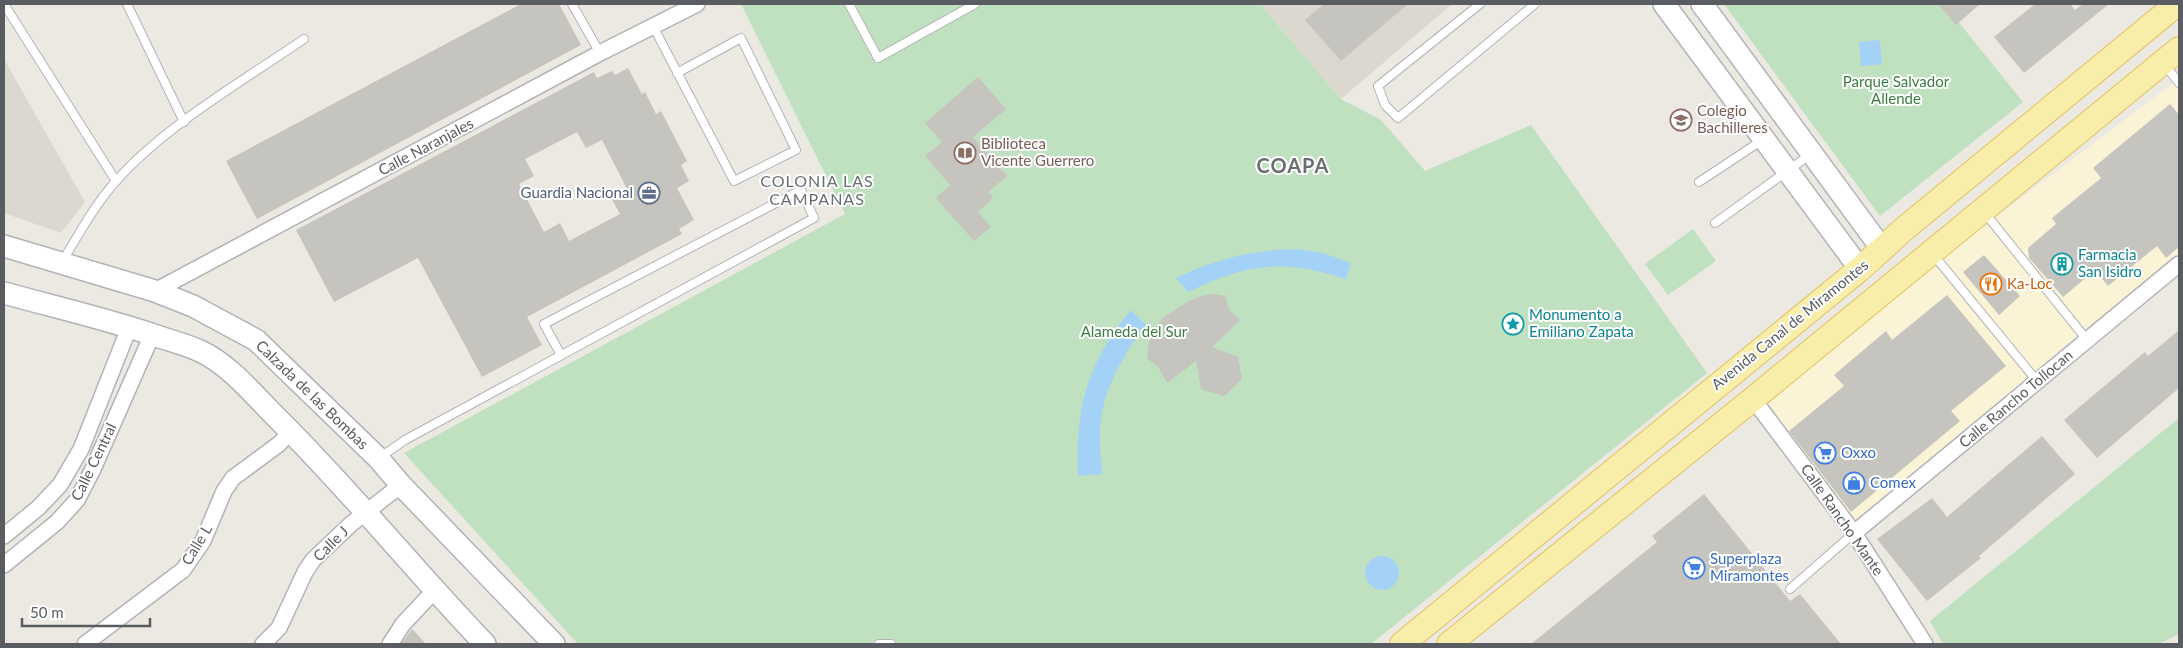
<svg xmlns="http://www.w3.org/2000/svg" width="2183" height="648" font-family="Lato,sans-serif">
  <rect width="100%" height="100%" fill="#ebe9e1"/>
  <path fill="#faf3d6" d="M2179,79V270L1849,530L1753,400Z"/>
  <g fill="#dbd8cf">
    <path d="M1260,4H1452L1341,99Z"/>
    <path d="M4,59L85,202L61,233L4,213Z"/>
  </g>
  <g fill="#bfe1bf">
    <path d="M741,4H1260L1341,99L1381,120L1425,171L1531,125L1707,373L1371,644H578L404,453L845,214Z"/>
    <path d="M1724,4H1944L2023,102L1880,216Z"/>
    <path d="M1693,229L1716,261L1668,295L1645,264Z"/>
    <path d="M2179,418V634L2159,644H1943L1930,621Z"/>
  </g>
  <g fill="#a4d2f7">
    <path d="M1880,40L1882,64L1861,66L1859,42Z"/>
    <path d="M1300,249L1326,254L1351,263L1346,279C1282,259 1248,263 1188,292L1176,278C1218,258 1253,250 1300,249Z"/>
    <path d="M1131,310L1146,325C1123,355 1103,389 1100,427C1099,442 1101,458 1102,474L1078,476C1075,408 1087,363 1131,310Z"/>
    <circle cx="1382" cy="573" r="17"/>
  </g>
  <g fill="#c6c4be" fill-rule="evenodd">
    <path d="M521,4H559L581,45L257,219L226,161Z"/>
    <path d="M1324,4H1408L1341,61L1305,20Z"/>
    <path d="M1938,4H1980L1956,25Z"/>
    <path d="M2035,4H2070L2075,10L2083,4H2109L2024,73L1994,37Z"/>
    <path d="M628,68L642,94L645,92L656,114L661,111L687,161L681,165L689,181L677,188L694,220L679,229L682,234L527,317L542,345L482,377L418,258L334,302L296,230L594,72L597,78L612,71L615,75ZM577,132L586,148L602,140L627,189L611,198L620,214L569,241L560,223L544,232L519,184L534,176L525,159Z"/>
    <path d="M978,77L1006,109L973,137L1007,176L988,192L993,198L978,212L991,227L974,241L936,198L950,185L925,156L942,142L925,123Z"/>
    <path d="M2170,104L2179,115V247L2166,258L2157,246L2108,286L2095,270L2063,297L2029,258L2028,248L2056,224L2052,218L2101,178L2093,168Z"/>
    <path d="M1984,255L2020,296L1999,315L1963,272Z"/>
    <path d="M1214,294L1225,296L1229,310L1240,320L1212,347L1238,357L1242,379L1224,396L1201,389L1196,361L1167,383L1159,368L1147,358L1148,345L1153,330L1163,318L1187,302L1201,296Z"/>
    <path d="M1947,295L2006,366L1951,411L1960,421L1851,512L1789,431L1844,386L1834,375L1886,331L1892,340Z"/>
    <path d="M2179,330V388L2097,458L2064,420L2145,352L2148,356Z"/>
    <path d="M2042,436L2075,474L1979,556L1981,558L1927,601L1877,539L1932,498L1947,517Z"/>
    <path d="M1704,494L1790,601L1800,594L1841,644H1531L1657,542L1652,536Z"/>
    <path d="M412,629L426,644H401Z"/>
  </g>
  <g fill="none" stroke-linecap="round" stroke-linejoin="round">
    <g stroke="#b1b3b7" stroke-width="10">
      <g id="lane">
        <path d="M4,4L116,181"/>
        <path d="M127,4L184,122"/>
        <path d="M572,4L600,53"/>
        <path d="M849,4L878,58L975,4"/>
        <path d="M1480,4L1378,86L1385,105L1398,118L1535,4"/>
        <path d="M653,26L734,181L796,150L741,38L677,73"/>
        <path d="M2165,65L2179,83"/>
        <path d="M1699,182L1764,139"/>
        <path d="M1985,213L2087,340"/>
        <path d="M1715,223L1811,154"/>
        <path d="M1932,253L2037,381"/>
        <path d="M62,262C79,234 95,204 117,180C166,125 243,81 304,39"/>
        <path d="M379,458L405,440L814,218L801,190L544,324L561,355"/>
        <path d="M1790,589L1854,533"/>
        <path d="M879,644H891"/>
      </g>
    </g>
    <g stroke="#b1b3b7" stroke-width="18">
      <g id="street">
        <path d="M155,291L600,53L697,4"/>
        <path d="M1753,399L1854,533L1925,644"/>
        <path d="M1854,533L2179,264"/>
        <path d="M4,536L38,508L60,485L81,449L129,328"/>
        <path d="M4,565L57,522L77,500L93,469L152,335"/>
        <path d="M85,644L183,570L203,541L224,491L233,478L279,444L291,431"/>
        <path d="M263,644L279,628L305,572L313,560L351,524L401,485"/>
        <path d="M390,644L403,624L434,591"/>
      </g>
    </g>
    <g stroke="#b0b3b7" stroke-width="24">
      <g id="secondary">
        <path d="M1664,4L1860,269"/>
        <path d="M1702,4L1882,249"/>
        <path d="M4,246L155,291L193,306L256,340L378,458L401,485L554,644"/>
        <path d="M4,293C55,307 107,319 157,336C171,341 187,345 200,351C230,365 254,395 277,418C350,490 414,570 485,644"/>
      </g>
    </g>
    <g stroke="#e5c260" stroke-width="26">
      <g id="primary">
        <path d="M1402,644L1860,269L1904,229L2177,4"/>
        <path d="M1449,644L1753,399L2179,49"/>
      </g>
    </g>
    <use href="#lane" stroke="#fff" stroke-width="8"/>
    <use href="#street" stroke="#fff" stroke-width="15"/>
    <use href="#secondary" stroke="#fff" stroke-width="21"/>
    <use href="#primary" stroke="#f8eda9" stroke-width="24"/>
  </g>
  <defs>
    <g id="school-ring" transform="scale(1.125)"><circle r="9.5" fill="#fff" stroke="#8d6e63" stroke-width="1.5"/><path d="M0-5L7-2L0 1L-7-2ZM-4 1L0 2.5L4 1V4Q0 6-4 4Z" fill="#8d6e63"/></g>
    <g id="library-ring" transform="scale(1.125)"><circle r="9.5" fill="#fff" stroke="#8d6e63" stroke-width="1.5"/><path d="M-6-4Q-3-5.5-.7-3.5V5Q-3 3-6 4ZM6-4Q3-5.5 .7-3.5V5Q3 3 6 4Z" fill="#8d6e63"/></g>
    <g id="office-ring" transform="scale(1.125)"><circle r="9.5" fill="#fff" stroke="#5c6f8a" stroke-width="1.5"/><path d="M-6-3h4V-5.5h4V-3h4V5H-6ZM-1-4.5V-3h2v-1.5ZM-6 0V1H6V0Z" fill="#5c6f8a"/></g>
    <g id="building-ring" transform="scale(1.125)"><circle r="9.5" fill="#fff" stroke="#0f9aa8" stroke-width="1.5"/><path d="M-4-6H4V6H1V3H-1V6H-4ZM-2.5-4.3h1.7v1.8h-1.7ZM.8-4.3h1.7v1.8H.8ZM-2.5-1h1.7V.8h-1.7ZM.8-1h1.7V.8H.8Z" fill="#0f9aa8"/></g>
    <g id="restaurant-ring" transform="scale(1.125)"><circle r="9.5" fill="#fff" stroke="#e8710a" stroke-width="1.5"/><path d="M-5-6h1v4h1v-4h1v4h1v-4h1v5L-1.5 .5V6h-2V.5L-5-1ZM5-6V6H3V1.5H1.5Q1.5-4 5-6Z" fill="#e8710a"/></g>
    <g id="sight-ring" transform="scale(1.125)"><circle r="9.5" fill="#fff" stroke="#0f9aa8" stroke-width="1.5"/><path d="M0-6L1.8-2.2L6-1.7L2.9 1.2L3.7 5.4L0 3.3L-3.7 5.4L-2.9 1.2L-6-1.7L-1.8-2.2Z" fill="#0f9aa8"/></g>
    <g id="supermarket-ring" transform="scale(1.125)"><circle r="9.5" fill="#fff" stroke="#3f7fe0" stroke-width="1.5"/><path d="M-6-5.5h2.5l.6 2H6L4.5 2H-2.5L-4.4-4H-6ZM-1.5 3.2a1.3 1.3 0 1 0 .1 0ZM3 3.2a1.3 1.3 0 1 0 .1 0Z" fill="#3f7fe0"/></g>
    <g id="shop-ring" transform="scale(1.125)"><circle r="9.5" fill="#fff" stroke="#3f7fe0" stroke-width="1.5"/><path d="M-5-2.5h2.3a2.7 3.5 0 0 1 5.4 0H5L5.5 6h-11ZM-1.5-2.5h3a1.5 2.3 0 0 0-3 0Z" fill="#3f7fe0"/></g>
  </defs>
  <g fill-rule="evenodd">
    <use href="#school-ring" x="1681" y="120"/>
    <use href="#library-ring" x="965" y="153"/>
    <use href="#office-ring" x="649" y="193"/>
    <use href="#building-ring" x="2062" y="264"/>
    <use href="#restaurant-ring" x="1991" y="284"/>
    <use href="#sight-ring" x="1513" y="324"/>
    <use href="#supermarket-ring" x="1825" y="453"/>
    <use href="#shop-ring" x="1854" y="483"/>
    <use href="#supermarket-ring" x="1694" y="568"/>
  </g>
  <g text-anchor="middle" stroke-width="4" stroke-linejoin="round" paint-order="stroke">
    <g font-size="15" fill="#3a7e3f" stroke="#fff">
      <text x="1896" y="87">Parque Salvador<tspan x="1896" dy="17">Allende</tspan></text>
      <text x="1134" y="337">Alameda del Sur</text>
    </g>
    <g font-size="15" fill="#785e54" stroke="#fff" text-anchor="start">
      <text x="1697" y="116">Colegio<tspan x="1697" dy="17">Bachilleres</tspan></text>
      <text x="981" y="149">Biblioteca<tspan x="981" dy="17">Vicente Guerrero</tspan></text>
    </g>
    <g font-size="15" fill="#595c60" stroke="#fff">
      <text transform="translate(426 147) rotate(-28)" y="5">Calle Naranjales</text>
      <text transform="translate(1790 325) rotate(-39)" y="5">Avenida Canal de Miramontes</text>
      <text transform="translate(312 395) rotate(44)" y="5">Calzada de las Bombas</text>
      <text transform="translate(2016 399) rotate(-40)" y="5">Calle Rancho Tollocan</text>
      <text transform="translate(94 462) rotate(-64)" y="5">Calle Central</text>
      <text transform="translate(1842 520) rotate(55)" y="5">Calle Rancho Mante</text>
      <text transform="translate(331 544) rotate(-45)" y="5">Calle J</text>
      <text transform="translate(197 545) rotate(-59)" y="5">Calle L</text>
    </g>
    <g font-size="15" fill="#4e5e75" stroke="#fff" text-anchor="end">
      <text x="633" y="198">Guardia Nacional</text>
    </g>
    <g font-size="15" fill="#0d838f" stroke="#fff" text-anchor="start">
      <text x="2078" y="260">Farmacia<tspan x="2078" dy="17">San Isidro</tspan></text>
      <text x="1529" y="320">Monumento a<tspan x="1529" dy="17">Emiliano Zapata</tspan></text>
    </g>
    <g font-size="15" fill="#c56008" stroke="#fff" text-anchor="start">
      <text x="2007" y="289">Ka-Loc</text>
    </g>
    <g font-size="15" fill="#366cbe" stroke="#fff" text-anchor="start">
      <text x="1841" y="458">Oxxo</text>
      <text x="1870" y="488">Comex</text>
      <text x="1710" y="564">Superplaza<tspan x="1710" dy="17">Miramontes</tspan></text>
    </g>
    <g font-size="16" letter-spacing="1" fill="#6a6e72" stroke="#fff">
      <text x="817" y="187">COLONIA LAS<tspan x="817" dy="18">CAMPANAS</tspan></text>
    </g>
    <g font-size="20" font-weight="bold" letter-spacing="1" fill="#6a6e72" stroke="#fff">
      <text x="1293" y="173">COAPA</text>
    </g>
  </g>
  <rect width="2183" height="648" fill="none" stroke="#595c60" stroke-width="10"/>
  <path d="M22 618v8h128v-8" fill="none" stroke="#595c60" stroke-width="2.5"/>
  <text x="30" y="618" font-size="15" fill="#595c60" stroke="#ffffff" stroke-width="4" paint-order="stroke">50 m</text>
</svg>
